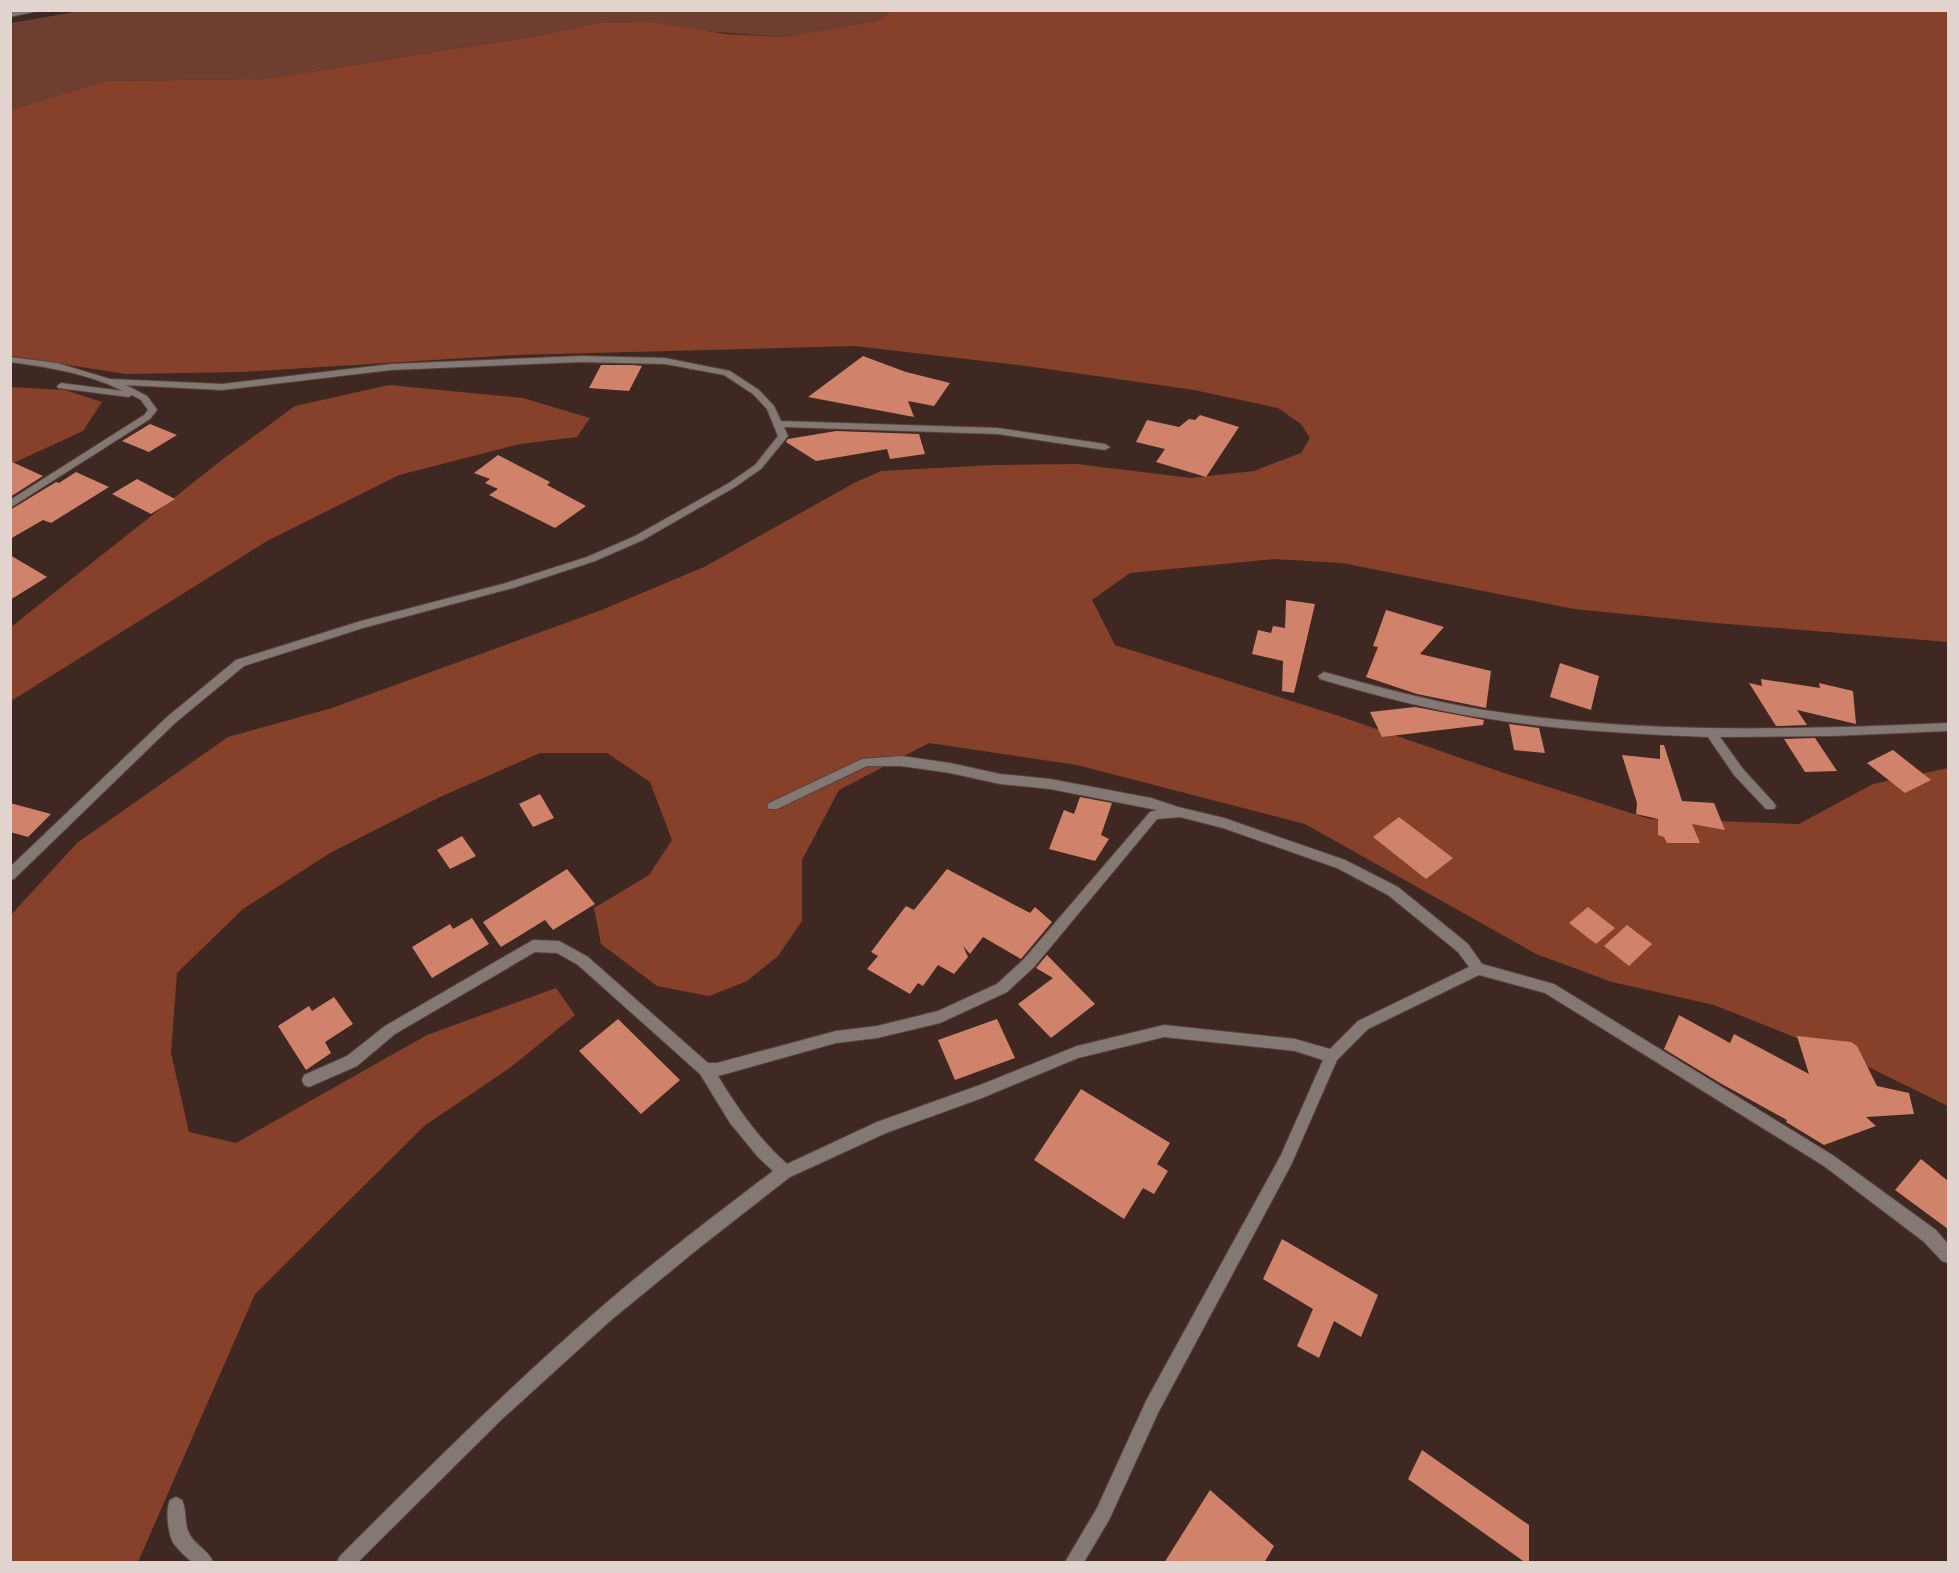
<svg xmlns="http://www.w3.org/2000/svg" width="1959" height="1573" font-family="Lato,sans-serif">
  <rect width="100%" height="100%" fill="#3e2821"/>
  <path fill="#6e3f30" d="M81,11H894L877,21L783,37L598,23L542,35L265,79L105,81L11,110V23Z"/>
  <g fill="#87412a">
    <path d="M894,10L1948,11V642L1716,623L1574,609L1342,563L1274,559L1130,573L1092,600L1115,645L1339,716L1504,773L1650,819L1799,824L1873,784L1948,768V1106L1860,1063L1714,1005L1612,982L1536,954L1305,824L1077,765L929,743L839,790L802,860V921L778,956L747,981L709,996L657,986L601,944L594,908L649,875L672,840L650,782L607,753H540L440,797L330,853L243,909L177,973L171,1053L189,1132L236,1143L427,1035L556,988L575,1015L511,1067L424,1126L255,1294L138,1562H11L10,916L77,843L228,737L332,708L604,609L704,567L854,483L881,471L993,465L1077,464L1191,478L1254,471L1301,453L1310,438L1301,424L1278,408L1194,390L1019,365L854,346L516,355L240,372L126,374L11,356V110L105,81L265,79L542,35L598,23L648,22L726,34L783,37L877,21Z"/>
    <path d="M389,385L523,398L590,418L577,437L520,444L399,475L267,541L11,701V627L223,459L295,406Z"/>
    <path d="M11,387L65,390L102,402L83,431L11,464Z"/>
  </g>
  <g fill="#d0836a">
    <path d="M863,356L906,372L950,383L934,406L908,401L914,417L808,397Z"/>
    <path d="M601,365H632L642,366L629,391L589,388Z"/>
    <path d="M1200,415L1239,427L1206,477L1156,462L1165,449L1136,442L1147,420L1179,427L1189,419L1195,420Z"/>
    <path d="M150,424L177,435L149,452L122,441Z"/>
    <path d="M836,431L919,434L925,454L890,459L887,449L816,461L786,442L788,439Z"/>
    <path d="M498,455L550,482L547,485L586,506L555,528L489,495L498,489L485,483L490,479L474,473Z"/>
    <path d="M10,461L43,476L10,497Z"/>
    <path d="M76,472L109,487L51,523L43,520L10,539V510L56,482L59,483Z"/>
    <path d="M137,479L175,499L151,514L112,494Z"/>
    <path d="M10,555L47,577L10,600Z"/>
    <path d="M1286,600L1315,604L1294,693L1282,691L1283,661L1252,654L1258,630L1271,633L1273,626L1285,628Z"/>
    <path d="M1386,610L1444,627L1420,654L1491,671L1486,708L1417,694L1366,677L1378,647L1373,646Z"/>
    <path d="M1560,663L1599,676L1591,710L1550,697Z"/>
    <path d="M1761,679L1820,688L1819,683L1853,691L1856,724L1797,710L1807,725L1776,726L1749,683L1762,686Z"/>
    <path d="M1415,707L1484,720L1483,725L1382,737L1370,712Z"/>
    <path d="M1509,724L1539,728L1545,753L1514,750Z"/>
    <path d="M1815,738L1837,771L1805,772L1784,739Z"/>
    <path d="M1660,745H1664L1682,801L1714,803L1725,830L1692,824L1700,843H1667L1664,837L1658,835V819L1636,814L1637,803L1622,755L1660,759Z"/>
    <path d="M1893,750L1931,780L1905,793L1867,763Z"/>
    <path d="M540,794L554,818L533,827L519,804Z"/>
    <path d="M1080,797L1112,803L1101,835L1109,839L1095,861L1049,849L1064,810L1074,814Z"/>
    <path d="M10,803L51,814L28,837L10,832Z"/>
    <path d="M1399,817L1453,858L1426,879L1373,837Z"/>
    <path d="M462,836L476,856L450,869L437,850Z"/>
    <path d="M567,869L595,904L553,930L545,920L501,947L483,922Z"/>
    <path d="M947,869L1030,913L1035,907L1052,922L1021,959L983,937L970,954L963,946L968,957L954,974L938,965L923,986L918,983L910,994L867,969L878,956L871,952L906,906L914,910Z"/>
    <path d="M1588,907L1615,928L1596,944L1569,923Z"/>
    <path d="M472,918L489,944L432,978L412,947L450,924L453,929Z"/>
    <path d="M1627,925L1652,944L1629,966L1604,946Z"/>
    <path d="M1047,955L1095,1004L1051,1038L1018,1004L1053,978L1036,968Z"/>
    <path d="M334,997L353,1024L325,1042L331,1053L306,1070L278,1026L309,1006L312,1011Z"/>
    <path d="M1679,1015L1730,1043L1734,1034L1809,1074L1797,1036L1851,1042L1857,1046L1877,1086L1909,1093L1914,1114L1866,1117L1876,1126L1824,1145L1786,1122L1787,1120L1720,1083L1664,1049Z"/>
    <path d="M618,1019L680,1080L641,1114L579,1051Z"/>
    <path d="M997,1019L1015,1058L955,1080L938,1040Z"/>
    <path d="M1081,1089L1170,1143L1157,1164L1168,1171L1154,1194L1143,1188L1124,1219L1034,1160Z"/>
    <path d="M1921,1159L1948,1181V1229L1895,1190Z"/>
    <path d="M1282,1239L1378,1295L1361,1337L1334,1321L1319,1358L1297,1346L1313,1309L1263,1279Z"/>
    <path d="M1422,1450L1529,1525V1563H1526L1408,1479Z"/>
    <path d="M1210,1490L1274,1546L1264,1563H1164Z"/>
  </g>
  <g fill="none" stroke-linecap="round" stroke-linejoin="round">
    <g stroke="#58433d" stroke-width="2">
      <path id="lane" d="M26,10H42L10,17V13Z"/>
    </g>
    <g stroke="#58433d" stroke-width="2">
      <g id="street">
        <path d="M582,356L665,358L730,371L759,390L774,406L781,421L998,428L1105,444L1110,447L1105,450L998,434L784,427L788,436L761,469L735,487L643,540L595,561L513,588L363,628L244,666L175,723L14,879L10,880V867L167,717L236,660L361,621L506,583L587,557L635,536L729,483L755,465L778,436L767,409L753,394L724,375L665,364L582,362L391,370L222,390L126,385L147,396L156,408L157,410L150,419L10,508V500L144,415L148,410L141,400L132,395L129,397L58,388L57,386L61,383L123,391C90,374 48,367 10,362V357L57,363L110,379L222,384L391,364Z"/>
        <path d="M1324,672C1377,687 1430,701 1484,710C1637,734 1793,730 1948,723V731L1832,736L1720,737L1743,769L1774,803L1776,806L1774,809H1766L1734,775L1708,737C1633,734 1558,730 1484,718C1429,710 1374,695 1320,679L1318,676Z"/>
        <path d="M901,756L950,763L1000,774L1050,779L1151,798L1178,807L1224,818L1345,860L1398,887L1468,944L1482,964L1554,984L1834,1156L1936,1230L1948,1244V1263L1942,1261L1924,1242L1824,1166L1545,993L1479,975L1368,1029L1337,1060L1291,1165L1158,1413L1109,1520L1084,1562H1065L1097,1508L1146,1401L1281,1155L1323,1060L1295,1051L1164,1037L1078,1058L982,1098L886,1133L790,1177L699,1248L610,1321L501,1420L358,1562H337L340,1556C424,1472 508,1388 598,1310C654,1261 714,1216 773,1171L758,1157L730,1123L700,1074L578,965L557,953L535,952L395,1034L357,1066L309,1087L304,1085L302,1080L304,1075L347,1056L385,1026L533,940L559,941L588,957L708,1063H717L836,1031L877,1026L938,1011L997,984L1024,959L1150,812L1157,810L1050,789L1000,784L950,773L901,766H867L777,809H769L767,806L769,803L862,759ZM1180,817L1223,828L1337,868L1388,895L1458,952L1469,967L1358,1021L1330,1049L1295,1039L1164,1025L1077,1046L980,1085L877,1122L787,1164C758,1138 738,1109 718,1076L836,1043L877,1038L940,1023L1007,992L1034,967L1157,819Z"/>
        <path d="M176,1497L182,1500C187,1510 184,1524 189,1533C194,1545 209,1550 213,1562H192C186,1557 179,1551 174,1544C168,1535 165,1510 170,1500Z"/>
      </g>
    </g>
    <use href="#lane" fill="#847874" fill-rule="evenodd"/>
    <use href="#street" fill="#847874" fill-rule="evenodd"/>
  </g>
  <rect width="1959" height="1573" fill="none" stroke="#e1d3ce" stroke-width="24"/>
</svg>
